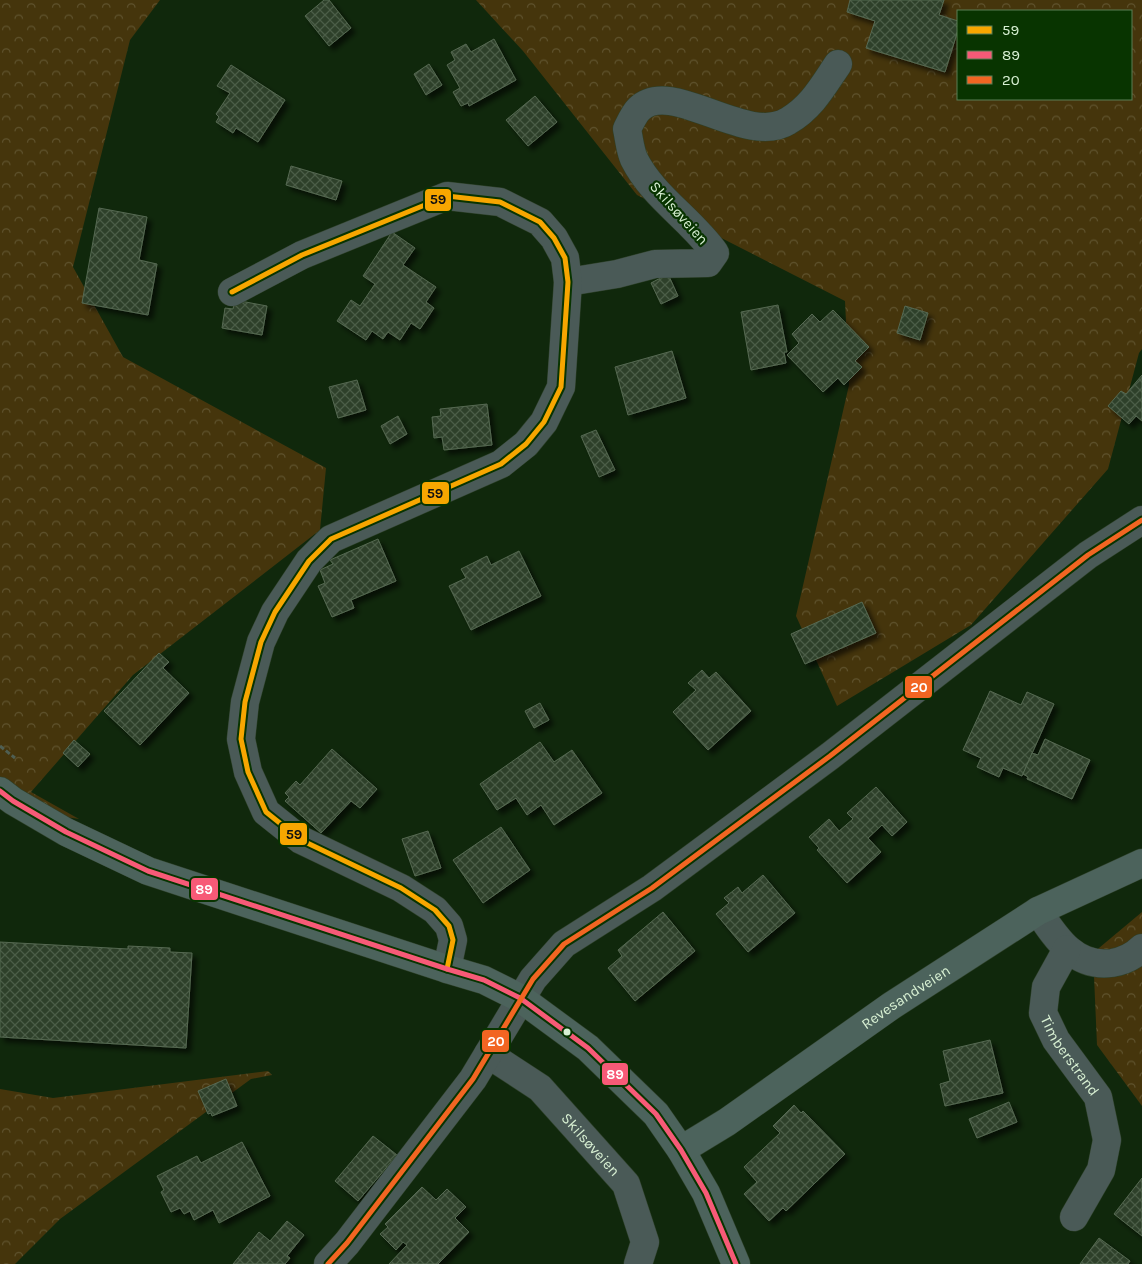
<svg xmlns="http://www.w3.org/2000/svg" width="1142" height="1264" font-family="Karla,sans-serif">
  <defs>
    <pattern id="forest-crowns" width="20" height="18" patternUnits="userSpaceOnUse" patternTransform="scale(1.25)"><rect width="20" height="18" fill="#45350c"/><path d="M2 6a3 3 0 1 1 6 0M12 15a3 3 0 1 1 6 0" fill="none" stroke="#5f532e"/></pattern>
    <pattern id="building-cross-hatch" width="8" height="8" patternUnits="userSpaceOnUse" patternTransform="scale(1.25)"><rect width="8" height="8" fill="#2d4129"/><path d="M0 0l8 8M0 8l8-8" fill="none" stroke="#4b5d47"/></pattern>
    <filter id="shadow"><feDropShadow dx="4.5" dy="4.5" stdDeviation="2.5" flood-color="#0009"/></filter>
  </defs>
  <rect width="100%" height="100%" fill="#10280c"/>
  <g fill="url(#forest-crowns)" fill-rule="evenodd">
    <path d="M0,0H160L130,40L73,267L123,357L326,468L320,530L133,675L31,792L79,819L0,807Z"/>
    <path d="M476,0H1142V349L1139,353L1108,469L971,625L837,706L796,616L849,385L845,301L637,195L523,51ZM958,11H1131V99H958Z"/>
    <path d="M1142,912V1106L1097,1045L1093,953Z"/>
    <path d="M268,1071L272,1075L251,1079L60,1219L15,1264H0V1089L53,1098Z"/>
  </g>
  <g fill="url(#building-cross-hatch)" stroke="#566952" filter="url(#shadow)">
    <path d="M324,0H329L351,28L329,46L305,16Z"/>
    <path d="M850,0H944L939,15L958,21V30L945,72L866,48L875,21L847,12Z"/>
    <path d="M494,39L516,80L469,106L468,103L461,106L453,92L460,88L447,65L455,60L451,52L466,44L471,52Z"/>
    <path d="M429,64L442,85L426,95L414,74Z"/>
    <path d="M231,65L285,100L258,142L236,128L233,133L216,122L219,117L216,114L230,93L217,86Z"/>
    <path d="M535,96L557,122L528,146L506,120Z"/>
    <path d="M291,166L342,181L336,200L286,185Z"/>
    <path d="M99,208L147,217L139,260L157,264L148,315L82,303Z"/>
    <path d="M392,232L415,248L403,265L436,287L426,302L434,308L420,329L411,323L400,340L388,332L383,339L372,331L366,340L337,321L351,300L360,306L375,284L363,276Z"/>
    <path d="M668,274L678,296L661,304L651,283Z"/>
    <path d="M235,300L267,306L262,335L222,328L225,308L233,309Z"/>
    <path d="M778,305L787,352H784L786,363L751,370L741,312Z"/>
    <path d="M905,306L928,313L920,340L897,333Z"/>
    <path d="M833,310L869,347L855,361L862,367L844,385L838,378L823,392L787,355L799,343L792,334L812,314L820,322Z"/>
    <path d="M672,351L686,398L628,415L615,367Z"/>
    <path d="M1142,375V421L1136,416L1129,424L1108,406L1121,391L1126,394Z"/>
    <path d="M357,380L366,410L338,418L329,387Z"/>
    <path d="M487,404L492,445L444,450L442,437L434,438L432,417L441,416L440,409Z"/>
    <path d="M398,416L407,434L390,444L381,426Z"/>
    <path d="M596,430L615,470L599,477L581,436Z"/>
    <path d="M378,539L396,581L351,600L354,608L332,617L318,586L325,583L320,570L333,564L330,560Z"/>
    <path d="M519,551L541,596L471,630L449,586L466,578L461,569L487,556L491,565Z"/>
    <path d="M862,602L876,633L805,664L791,634Z"/>
    <path d="M159,653L169,662L163,668L189,693L140,745L104,711Z"/>
    <path d="M702,670L709,678L716,672L751,711L708,750L673,712L696,690L688,683Z"/>
    <path d="M990,691L1021,705L1027,692L1054,704L1022,776L1003,768L999,777L977,767L981,758L963,750Z"/>
    <path d="M540,703L549,720L534,728L525,711Z"/>
    <path d="M1045,739L1090,760L1072,799L1027,779L1028,777L1023,774L1032,753L1038,755Z"/>
    <path d="M74,740L90,754L78,767L63,753Z"/>
    <path d="M540,742L554,762L572,750L602,793L554,825L541,805L527,815L516,798L497,810L480,784Z"/>
    <path d="M332,749L377,789L360,808L351,801L321,833L285,801L289,797L285,793L296,781L300,785Z"/>
    <path d="M876,787L907,822L892,836L882,825L868,838L881,852L847,883L817,850L819,848L809,837L829,819L839,831L853,819L847,813Z"/>
    <path d="M501,827L530,870L483,903L453,860Z"/>
    <path d="M428,831L441,868L415,876L402,839Z"/>
    <path d="M763,875L795,913L748,952L716,914L729,903L724,898L738,887L742,893Z"/>
    <path d="M663,912L695,951L635,1001L608,968L622,956L618,950Z"/>
    <path d="M0,942L128,949V946L170,948V952L192,953L186,1048L0,1037Z"/>
    <path d="M990,1040L1003,1093L945,1106L940,1084L950,1081L943,1051Z"/>
    <path d="M226,1079L237,1106L212,1116L211,1113L208,1114L198,1091Z"/>
    <path d="M1009,1102L1017,1122L977,1138L969,1119Z"/>
    <path d="M794,1105L801,1113L803,1111L845,1154L786,1211L783,1208L769,1221L744,1194L757,1182L744,1167L780,1133L773,1126Z"/>
    <path d="M373,1136L397,1155L358,1201L335,1181Z"/>
    <path d="M242,1142L270,1196L219,1223L213,1210L194,1220L190,1211L184,1214L180,1208L171,1212L161,1192L164,1190L157,1176L197,1156L201,1163Z"/>
    <path d="M1142,1178V1236L1114,1214Z"/>
    <path d="M422,1187L436,1200L447,1189L466,1207L455,1218L469,1232L438,1264H389L407,1245L403,1242L396,1250L380,1234L388,1227L385,1224Z"/>
    <path d="M287,1221L304,1235L287,1256L290,1258L285,1264H233L259,1232L270,1241Z"/>
    <path d="M1099,1238L1130,1261L1128,1264H1080Z"/>
  </g>
  <g fill="none" stroke-linecap="round" stroke-linejoin="round">
    <g stroke="#2e412a" stroke-width="29">
      <g id="minor">
        <path d="M568,282L617,274L655,264L708,263L715,253C691,219 653,197 634,159C630,150 629,138 627,129C630,123 634,114 639,109C671,77 746,147 788,121C812,107 823,86 838,64"/>
        <path d="M232,292L302,255L447,196L500,202L540,222L554,238L565,258L568,282L561,387L544,422L526,444L501,464L331,539L309,561L275,612L261,642L245,702L241,739L248,772L266,812L301,840L401,888L435,910L449,926L453,940L447,969"/>
        <path d="M1038,911C1056,938 1075,968 1112,963C1124,961 1133,957 1142,948"/>
        <path id="s1" d="M1067,949L1046,987L1043,1013L1056,1040L1098,1097L1107,1140L1101,1170L1074,1217"/>
        <path id="s2" d="M488,1054L540,1088L626,1184L645,1242L638,1264"/>
        <path d="M328,1264L347,1243L473,1079L533,979L564,944L652,888L830,756L1088,555L1142,520"/>
      </g>
    </g>
    <g stroke="#2e412a" stroke-width="29">
      <g id="major">
        <path d="M0,791L13,801L66,832L148,871L447,969L484,980L520,998L588,1048L656,1114L681,1150L706,1193L736,1264"/>
        <path id="s3" d="M681,1150L727,1122L891,1006L1038,911L1142,863"/>
      </g>
    </g>
    <path stroke="#4f5f53" stroke-width="3" stroke-dasharray="5 2.5" stroke-linecap="butt" d="M0,746L15,758"/>
    <use href="#minor" stroke="#4a5a57" stroke-width="28"/>
    <use href="#major" stroke="#4c635c" stroke-width="28"/>
    <g stroke="#083400" stroke-width="9">
      <path id="bus-1" d="M232,292L302,255L447,196L500,202L540,222L554,238L565,258L568,282L561,387L544,422L526,444L501,464L331,539L309,561L275,612L261,642L245,702L241,739L248,772L266,812L301,840L401,888L435,910L449,926L453,940L447,969"/>
    </g>
    <g stroke="#083400" stroke-width="9">
      <path id="bus-2" d="M0,791L13,801L66,832L148,871L447,969L484,980L520,998L588,1048L656,1114L681,1150L706,1193L736,1264"/>
    </g>
    <g stroke="#083400" stroke-width="9">
      <path id="bus-3" d="M328,1264L347,1243L473,1079L533,979L564,944L652,888L830,756L1088,555L1142,520"/>
    </g>
    <use href="#bus-1" stroke="#f7a600" stroke-width="5"/>
    <use href="#bus-2" stroke="#f75a77" stroke-width="5"/>
    <use href="#bus-3" stroke="#f26522" stroke-width="5"/>
  </g>
  <circle fill="#d8f0d3" stroke="#083400" stroke-width="2" cx="567" cy="1032" r="4.5"/>
  <g text-anchor="middle" stroke-width="4.5" stroke-linejoin="round" paint-order="stroke">
    <g font-size="15" fill="#d8f0d3" stroke="#083400">
      <text transform="translate(679 213) rotate(48)" y="5">Skilsøveien</text>
      <text dy="5" stroke="none"><textPath href="#s3" startOffset="272">Revesandveien</textPath></text>
      <text dy="5" stroke="none"><textPath href="#s1" startOffset="120">Timberstrand</textPath></text>
      <text dy="5" stroke="none"><textPath href="#s2" startOffset="138">Skilsøveien</textPath></text>
    </g>
  </g>
  <g stroke="#083400" stroke-width="2">
    <rect x="424" y="188" width="28" height="24" rx="5" fill="#f7a600"/>
    <rect x="421" y="481" width="29" height="24" rx="5" fill="#f7a600"/>
    <rect x="904" y="675" width="29" height="24" rx="5" fill="#f26522"/>
    <rect x="279" y="822" width="29" height="24" rx="5" fill="#f7a600"/>
    <rect x="190" y="877" width="29" height="24" rx="5" fill="#f75a77"/>
    <rect x="481" y="1029" width="29" height="24" rx="5" fill="#f26522"/>
    <rect x="601" y="1062" width="28" height="24" rx="5" fill="#f75a77"/>
  </g>
  <g font-size="14" text-anchor="middle" font-weight="bold" fill="#fff">
    <text x="919" y="692">20</text>
    <text x="204" y="894">89</text>
    <text x="496" y="1046">20</text>
    <text x="615" y="1079">89</text>
  </g>
  <g font-size="14" text-anchor="middle" font-weight="bold" fill="#111">
    <text x="438" y="204">59</text>
    <text x="435" y="498">59</text>
    <text x="294" y="839">59</text>
  </g>
  <rect x="957" y="10" width="175" height="90" fill="#083400" stroke="#5b7f54"/>
  <rect x="967" y="26" width="25" height="8" fill="#f7a600" stroke="#5b7f54"/>
  <text x="1002" y="35" font-size="15" fill="#d8f0d3">59</text>
  <rect x="967" y="51" width="25" height="8" fill="#f75a77" stroke="#5b7f54"/>
  <text x="1002" y="60" font-size="15" fill="#d8f0d3">89</text>
  <rect x="967" y="76" width="25" height="8" fill="#f26522" stroke="#5b7f54"/>
  <text x="1002" y="85" font-size="15" fill="#d8f0d3">20</text>
</svg>
